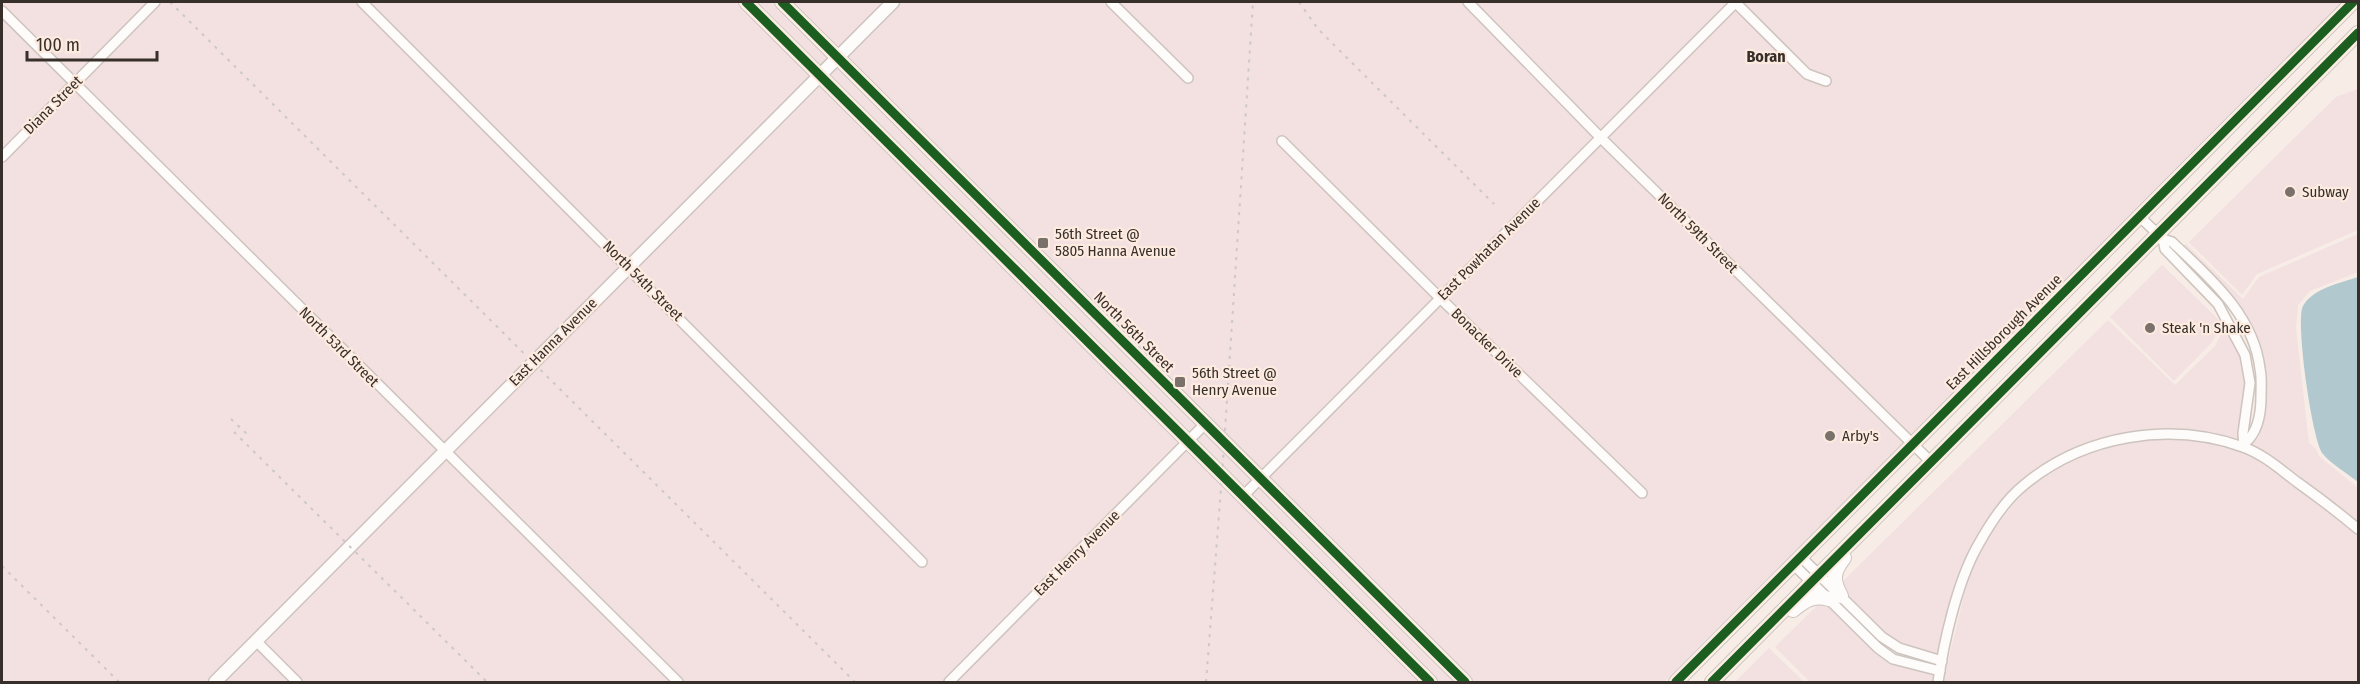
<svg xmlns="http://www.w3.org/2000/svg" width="2360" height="684" font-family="'Fira Sans Condensed',sans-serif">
  <rect width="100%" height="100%" fill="#f7ece6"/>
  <g fill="#f3e0e0">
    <path d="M2,2H2339L2340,6L1664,682H2Z"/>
    <path d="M2358,89V230L2257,274L2242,295L2189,242L2336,97Z"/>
    <path d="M2358,234V272L2310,291L2298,305L2296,329L2309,443L2316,449L2319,456L2358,488V523L2281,464L2251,446L2259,437L2266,407L2265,369L2258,340L2244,313L2230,294L2183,246L2186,244L2243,299L2259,277Z"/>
    <path d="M2162,265L2222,323L2212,342L2174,381L2110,317Z"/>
    <path d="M2108,320L2175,385L2215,346L2225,326L2241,356L2245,382L2238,432L2240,441L2191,431L2161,429L2132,431L2084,445L2054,459L2019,483L2010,492L1994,511L1971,547L1954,590L1939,655L1900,644L1885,633L1844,593L1840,584Z"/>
    <path d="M2163,438L2191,440L2243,452L2276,471L2358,535V682H1943L1969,575L1991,532L2018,499L2026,490L2059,468L2089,454L2134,441Z"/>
    <path d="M1821,602L1827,603L1874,651L1935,674L1933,682H1810L1775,647Z"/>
    <path d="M1769,648L1804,682H1735Z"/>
  </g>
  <path fill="#b2c8cf" d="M2358,277V482C2347,473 2332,465 2323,454C2312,441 2295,319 2303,306C2313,288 2341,283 2358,277Z"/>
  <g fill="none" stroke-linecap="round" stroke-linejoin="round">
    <g stroke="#cdc4be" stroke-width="12">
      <g id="street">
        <path d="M362,2L922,562"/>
        <path d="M1111,2L1188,78"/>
        <path d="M1468,2L1601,138L1931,462"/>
        <path d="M1735,2L1807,74L1826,81"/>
        <path d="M2,11L678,682"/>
        <path d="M1282,141L1440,298L1642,493"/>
        <path d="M2,157L155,2"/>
        <path d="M2140,217L2163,239L2172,242C2209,277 2254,315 2260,369C2262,378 2261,388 2261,397C2261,414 2258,432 2245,443"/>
        <path d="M2163,239L2165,249L2218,304L2245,355L2250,383L2243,433L2244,447"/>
        <path d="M1243,496L1736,2"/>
        <path d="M1801,557L1882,637L1899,648L1942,661"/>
        <path d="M1794,565L1878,648L1893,659L1940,671"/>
        <path d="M256,641L297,682"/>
        <path d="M949,682L1205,424"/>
        <path d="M1938,682C1944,641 1957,583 1977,547C1989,525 2004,501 2024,485C2084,435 2170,421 2243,447C2263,454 2281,470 2297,482C2318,497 2339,513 2358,529"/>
      </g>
    </g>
    <g stroke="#cdc4be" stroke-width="15">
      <path id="secondary" d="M215,682L893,2"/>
    </g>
    <g stroke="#cdc4be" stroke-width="16">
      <g id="primary">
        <path d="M746,2L1430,682"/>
        <path d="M782,2L1465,682"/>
        <path d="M1841,596C1832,580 1833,572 1844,558"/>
        <path d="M1793,610C1804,601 1814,594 1829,599"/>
        <path d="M1676,682L2353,2"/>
        <path d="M1712,682L2358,33"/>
      </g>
    </g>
    <use href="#street" stroke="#fefcfb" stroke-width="9"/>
    <use href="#secondary" stroke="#fefcfb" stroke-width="12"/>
    <use href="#primary" stroke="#fefcfb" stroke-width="14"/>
    <g stroke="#ccc8c7" stroke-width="2" stroke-dasharray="3 6" stroke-linecap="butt">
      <path d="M170,2L855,682"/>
      <path d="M1299,2L1318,29L1494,204"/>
      <path d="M231,419L248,435"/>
      <path d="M234,432L487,682"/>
      <path d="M2,566L119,682"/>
      <path d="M1206,682L1222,476L1253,2"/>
    </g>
    <g stroke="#fdebe0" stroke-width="13">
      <g id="cycleway">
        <path d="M746,2L1430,682"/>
        <path d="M782,2L1465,682"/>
        <path d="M1676,682L2353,2"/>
        <path d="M1712,682L2358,33"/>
      </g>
    </g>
    <use href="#cycleway" stroke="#1b5e20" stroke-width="9"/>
  </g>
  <g fill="#7a716b" stroke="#fdebe0" stroke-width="2">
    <circle cx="2290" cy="192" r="6"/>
    <rect x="1037" y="237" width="12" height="12" rx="3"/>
    <circle cx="2150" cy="328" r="6"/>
    <rect x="1174" y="376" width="12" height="12" rx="3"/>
    <circle cx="1830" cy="436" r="6"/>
  </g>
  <g text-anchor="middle" stroke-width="4.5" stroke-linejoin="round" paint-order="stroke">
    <g font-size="15" fill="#372f29" stroke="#fdebe0">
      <text transform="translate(53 105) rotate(-45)" y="5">Diana Street</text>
      <text transform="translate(1698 233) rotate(45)" y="5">North 59th Street</text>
      <text transform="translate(1489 249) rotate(-45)" y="5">East Powhatan Avenue</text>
      <text transform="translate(643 281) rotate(45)" y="5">North 54th Street</text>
      <text transform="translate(1134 332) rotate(45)" y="5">North 56th Street</text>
      <text transform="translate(2004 332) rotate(-45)" y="5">East Hillsborough Avenue</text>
      <text transform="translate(553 342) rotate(-45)" y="5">East Hanna Avenue</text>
      <text transform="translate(1487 343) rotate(44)" y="5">Bonacker Drive</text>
      <text transform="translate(339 347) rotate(45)" y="5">North 53rd Street</text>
      <text transform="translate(1077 553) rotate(-45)" y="5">East Henry Avenue</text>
    </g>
    <g font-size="15" fill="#372f29" stroke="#fdebe0" text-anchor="start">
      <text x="2302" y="197">Subway</text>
      <text x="1055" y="239">56th Street @<tspan x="1055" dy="17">5805 Hanna Avenue</tspan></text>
      <text x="2162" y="333">Steak 'n Shake</text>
      <text x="1192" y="378">56th Street @<tspan x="1192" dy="17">Henry Avenue</tspan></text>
      <text x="1842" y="441">Arby's</text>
    </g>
    <g font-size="16" font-weight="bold" fill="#372f29" stroke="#fdebe0">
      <text x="1766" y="62">Boran</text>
    </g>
  </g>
  <rect width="2360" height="684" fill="none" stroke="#372f29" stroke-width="6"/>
  <path d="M27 51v9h130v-9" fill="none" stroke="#372f29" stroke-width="3"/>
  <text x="36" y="51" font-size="18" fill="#372f29" stroke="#fdebe0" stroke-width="4.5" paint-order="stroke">100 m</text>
</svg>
